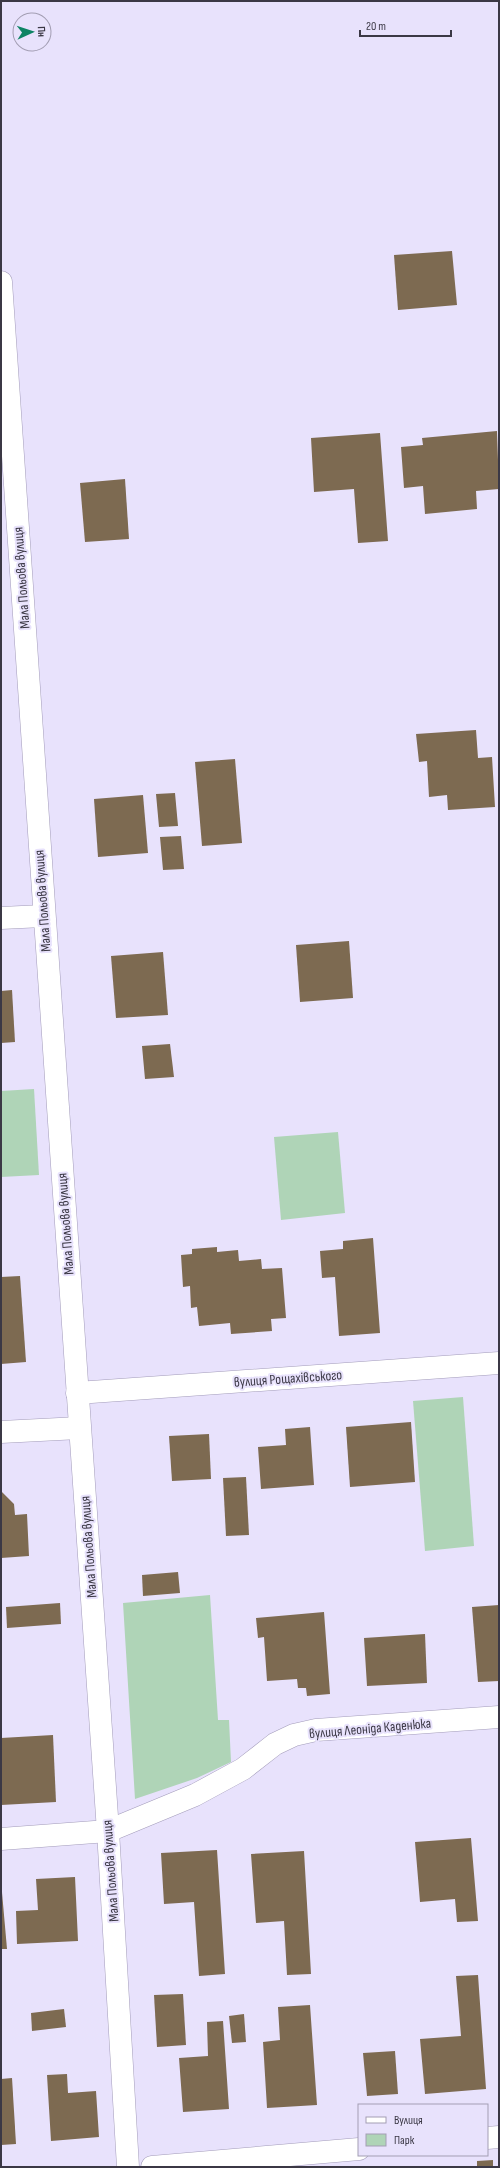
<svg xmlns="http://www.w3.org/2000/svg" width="500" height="2168" font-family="'Sofia Sans Condensed',sans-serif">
  <rect width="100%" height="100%" fill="#e8e2fc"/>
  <g fill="#afd4b7">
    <path d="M34,1089L39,1175L1,1177V1091Z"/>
    <path d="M338,1132L345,1213L281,1220L274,1137Z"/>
    <path d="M463,1397L474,1546L425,1551L413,1401Z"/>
    <path d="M210,1595L218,1720H229L231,1762L197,1778L135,1799L123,1603Z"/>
  </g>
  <g fill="#7d6a51">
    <path d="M452,251L457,305L398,310L394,255Z"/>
    <path d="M497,431L499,489L476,491L477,509L425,514L423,486L404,488L401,447L423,445L422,438Z"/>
    <path d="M380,433L388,541L358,543L354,489L314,492L311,438Z"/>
    <path d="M125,479L129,539L85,542L80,483Z"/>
    <path d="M476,730L478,758L492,757L495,807L448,810L447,795L429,797L427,761L419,762L416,734Z"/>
    <path d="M235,759L242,843L202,846L195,762Z"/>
    <path d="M175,793L178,826L159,827L156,794Z"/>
    <path d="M143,795L148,853L98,857L94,799Z"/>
    <path d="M181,836L184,869L163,870L160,837Z"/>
    <path d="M349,941L353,998L300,1002L296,945Z"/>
    <path d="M163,952L168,1015L116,1018L111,956Z"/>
    <path d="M12,990L15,1042L1,1043V991Z"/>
    <path d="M170,1044L174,1077L145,1079L142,1046Z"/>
    <path d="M373,1238L380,1333L339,1336L335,1277L322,1278L320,1251L343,1249V1241Z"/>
    <path d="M217,1247V1252L238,1250L239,1261L261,1259L262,1269L282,1268L286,1318L271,1319L272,1331L231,1334L230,1323L199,1326L197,1307L191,1308L190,1286L183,1287L181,1255L192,1254V1249Z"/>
    <path d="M20,1276L26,1362L1,1364V1277Z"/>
    <path d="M411,1422L415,1482L350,1487L346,1427Z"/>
    <path d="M310,1427L314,1485L261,1489L258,1447L286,1445L285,1429Z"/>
    <path d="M209,1434L211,1479L172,1481L169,1436Z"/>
    <path d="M246,1477L249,1535L226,1536L223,1478Z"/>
    <path d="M1,1491L14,1504L15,1515L27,1514L29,1556L1,1558Z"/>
    <path d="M178,1572L180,1593L143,1596L142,1575Z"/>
    <path d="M60,1603L61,1624L7,1628L6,1607Z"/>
    <path d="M499,1605V1681L478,1682L472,1607Z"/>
    <path d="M324,1612L330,1694L307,1696L306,1688H298L297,1679L267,1681L264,1637L258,1638L256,1618Z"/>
    <path d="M425,1634L427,1683L367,1686L364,1638Z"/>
    <path d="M53,1735L56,1802L1,1805V1738Z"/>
    <path d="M471,1838L478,1921L457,1922L455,1899L420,1902L415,1842Z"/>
    <path d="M217,1850L225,1974L199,1976L194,1902L164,1904L161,1853Z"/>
    <path d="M304,1851L311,1974L287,1975L284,1921L256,1923L251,1854Z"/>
    <path d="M75,1877L78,1941L17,1944L16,1911L38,1910L36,1879Z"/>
    <path d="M1,1881L7,1949H1Z"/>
    <path d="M478,1975L486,2089L425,2094L420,2039L461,2036L456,1976Z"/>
    <path d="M183,1994L186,2045L157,2047L154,1995Z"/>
    <path d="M310,2005L317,2105L267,2108L263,2042L280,2040L278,2007Z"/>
    <path d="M64,2009L66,2027L32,2031L31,2013Z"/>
    <path d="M244,2014L246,2042L232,2043L229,2016Z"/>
    <path d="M223,2021L229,2109L183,2112L179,2058L208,2056L207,2022Z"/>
    <path d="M395,2051L398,2094L367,2096L363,2053Z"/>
    <path d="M67,2074L68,2093L96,2091L99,2137L51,2141L47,2075Z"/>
    <path d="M12,2078L16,2144L1,2145V2079Z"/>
    <path d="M493,2160V2167H477V2161Z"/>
  </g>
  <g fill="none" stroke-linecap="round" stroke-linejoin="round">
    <g stroke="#a39cba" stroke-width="23">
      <g id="minor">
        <path d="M1,282L108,1831L128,2167"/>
        <path d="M1,918L43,916"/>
        <path d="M77,1393L499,1363"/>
        <path d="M1,1432L79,1428"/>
        <path d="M1,1839L108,1831L195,1795L243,1769L275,1744L294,1735L316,1730L499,1717"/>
        <path d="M487,2138L499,2137"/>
        <path d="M152,2167L359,2149"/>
      </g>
    </g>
    <use href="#minor" stroke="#fff" stroke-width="22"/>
  </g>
  <g text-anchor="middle" stroke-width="4" stroke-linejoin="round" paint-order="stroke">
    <g font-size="14" fill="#3b3845" stroke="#e8e2fc">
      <text transform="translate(21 578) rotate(-94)" y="5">Мала Польова вулиця</text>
      <text transform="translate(42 901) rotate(-94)" y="5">Мала Польова вулиця</text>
      <text transform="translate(65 1224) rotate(-94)" y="5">Мала Польова вулиця</text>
      <text transform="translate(288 1378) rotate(-4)" y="5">вулиця Рощахівського</text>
      <text transform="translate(88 1547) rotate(-94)" y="5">Мала Польова вулиця</text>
      <text transform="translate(370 1728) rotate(-5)" y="5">вулиця Леоніда Каденюка</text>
      <text transform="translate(110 1871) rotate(-94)" y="5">Мала Польова вулиця</text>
    </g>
  </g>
  <rect width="500" height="2168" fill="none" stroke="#3b3845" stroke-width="4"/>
  <rect x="358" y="2104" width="130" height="52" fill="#e8e2fc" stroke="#a39eb3"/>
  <rect x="366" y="2117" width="20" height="6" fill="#ffffff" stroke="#a39eb3"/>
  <text x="394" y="2124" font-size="12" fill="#3b3845">Вулиця</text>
  <rect x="366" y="2134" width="20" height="12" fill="#afd4b7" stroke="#a39eb3"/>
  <text x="394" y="2144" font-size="12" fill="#3b3845">Парк</text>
  <g transform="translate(32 32) rotate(87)"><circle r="19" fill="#e8e2fc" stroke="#a39eb3"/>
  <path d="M0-3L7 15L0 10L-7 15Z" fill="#0d8464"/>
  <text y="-6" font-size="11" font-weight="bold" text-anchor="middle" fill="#3b3845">Пн</text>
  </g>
  <path d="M360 30v6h91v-6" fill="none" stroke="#3b3845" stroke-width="2"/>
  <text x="366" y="30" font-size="12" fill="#3b3845" stroke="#e8e2fc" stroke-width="3" paint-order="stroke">20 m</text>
</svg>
